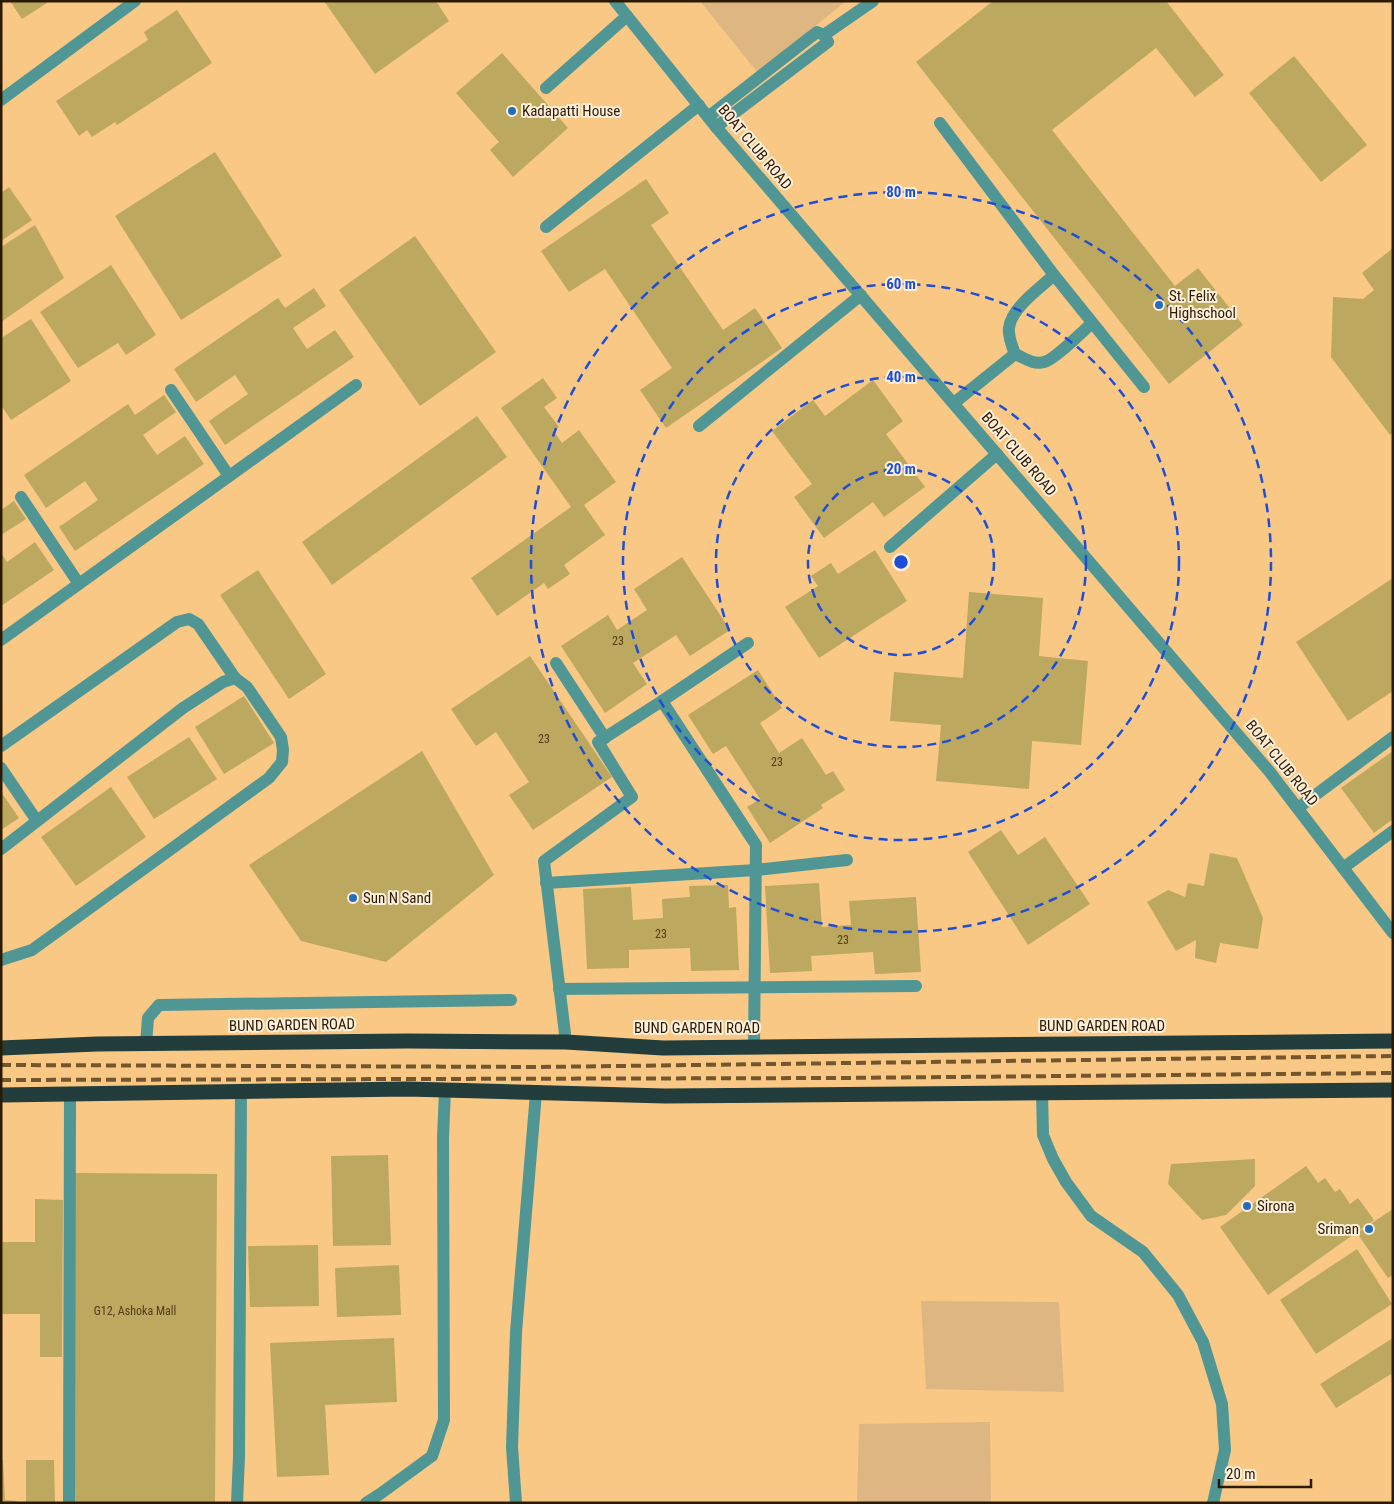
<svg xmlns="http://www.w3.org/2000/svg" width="1394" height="1504" font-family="'Roboto Condensed',sans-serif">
  <rect width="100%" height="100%" fill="#f9c885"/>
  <g fill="#deb681">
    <path d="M700,1H846L758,73Z"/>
    <path d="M921,1301L1059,1302L1064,1392L926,1389Z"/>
    <path d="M990,1422L991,1503H857L859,1424Z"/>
  </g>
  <g fill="#bda85f">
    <path d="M10,1H50L22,19Z"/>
    <path d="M324,1H436L449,21L375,74Z"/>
    <path d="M993,1H1166L1224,75L1195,97L1156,48L1052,130L1175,286L1198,268L1243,325L1169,384L916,62Z"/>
    <path d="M177,10L212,63L117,125L115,122L92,137L87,130L79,136L56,101L148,40L144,32Z"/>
    <path d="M502,53L568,128L513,177L490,150L499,142L456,93Z"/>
    <path d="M1294,56L1367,145L1321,182L1249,93Z"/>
    <path d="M215,152L282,256L181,320L115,216Z"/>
    <path d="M646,179L669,213L651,225L723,330L755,308L782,348L666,428L640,390L672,368L605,269L569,292L541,251Z"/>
    <path d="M9,187L32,220L1,241V190L2,192Z"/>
    <path d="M35,225L64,278L1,322V247Z"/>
    <path d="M415,236L496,352L420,406L339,290Z"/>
    <path d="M1393,248V432L1390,435L1331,357L1333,297L1363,299L1374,290L1362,273Z"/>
    <path d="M111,265L156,335L126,355L118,343L78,368L40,312Z"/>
    <path d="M314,288L326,306L293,328L307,349L335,330L354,357L225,445L209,421L248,394L235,375L196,402L174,369L278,298L285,308Z"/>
    <path d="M31,319L71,381L11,420L1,405V338Z"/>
    <path d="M543,378L557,398L544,407L559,427L553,430L562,443L579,430L616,482L584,505L605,535L564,565L570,574L548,589L544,583L497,616L471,578L571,507L501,408Z"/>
    <path d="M873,380L903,421L886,434L925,487L884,517L873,502L824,538L794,497L812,484L772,431L813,400L825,416Z"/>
    <path d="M164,395L176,412L143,435L157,455L185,436L204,464L75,551L59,527L98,500L85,481L46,508L24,475L128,404L135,415Z"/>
    <path d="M477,416L507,457L332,585L302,542Z"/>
    <path d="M14,501L26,519L1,535V510Z"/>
    <path d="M35,542L54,570L1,606V553L7,562Z"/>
    <path d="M875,550L907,601L819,658L785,607L818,586L811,576L831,563L838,574Z"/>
    <path d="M682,557L730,630L690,656L676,635L633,663L647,684L605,713L561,646L608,615L617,630L647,610L634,589Z"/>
    <path d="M258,570L326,674L289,699L220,595Z"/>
    <path d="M1393,578V691L1348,721L1296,642Z"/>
    <path d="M969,592L1043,598L1039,656L1088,661L1081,745L1032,741L1029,789L936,781L941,725L890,721L894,672L963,678Z"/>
    <path d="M530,656L612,777L533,830L509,795L529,782L496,732L476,746L451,709Z"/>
    <path d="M758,670L782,708L760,723L779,753L802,738L826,775L833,771L845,790L821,805L823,808L770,843L747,807L760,799L726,746L713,754L688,715Z"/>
    <path d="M244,696L274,743L224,774L195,727Z"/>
    <path d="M189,737L217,779L154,819L127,777Z"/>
    <path d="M422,751L494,875L386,962L301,941L249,865Z"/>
    <path d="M1393,751V819L1374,833L1341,788Z"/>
    <path d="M111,787L146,837L76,886L41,837Z"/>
    <path d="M1,792L19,818L1,830Z"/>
    <path d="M1001,830L1018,855L1045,837L1090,904L1028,945L968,852Z"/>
    <path d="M1210,853L1237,858L1263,918L1258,949L1220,943L1216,963L1195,958L1196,940L1176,951L1147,902L1168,890L1185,897L1188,883L1204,886Z"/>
    <path d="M819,883L822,927L851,925L849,901L916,897L921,972L875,974L873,952L811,956L812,971L770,973L765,886Z"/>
    <path d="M728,885L729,908L736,907L739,970L691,971L690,948L629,950V968L587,969L583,889L631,887L633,920L663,918L662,899L690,897L689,886Z"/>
    <path d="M388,1155L391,1245L333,1246L331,1156Z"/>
    <path d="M1255,1159V1186L1226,1215L1202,1220L1168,1184L1171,1164Z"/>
    <path d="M1306,1166L1318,1183L1325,1178L1335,1192L1340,1189L1350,1204L1358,1198L1374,1220L1268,1295L1220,1227Z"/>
    <path d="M73,1173L217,1174L215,1503H71Z"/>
    <path d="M35,1199L63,1200L62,1357H40V1314H1V1242H35Z"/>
    <path d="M1393,1209V1275L1388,1278L1357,1233Z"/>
    <path d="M318,1245L319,1306L250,1307L248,1246Z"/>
    <path d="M1357,1249L1392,1304L1316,1354L1280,1300Z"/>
    <path d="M399,1265L401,1315L337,1317L335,1268Z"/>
    <path d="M394,1338L397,1402L325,1405L329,1475L277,1477L270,1343Z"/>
    <path d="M1393,1338V1376L1391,1374L1336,1408L1320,1384Z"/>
    <path d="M1,1460H3L5,1500L17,1501V1503H1Z"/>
    <path d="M26,1460H54L55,1503H26Z"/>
  </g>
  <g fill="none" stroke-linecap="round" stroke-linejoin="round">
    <g stroke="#509694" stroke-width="12">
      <path d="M824,35L873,1"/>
      <path d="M546,88L627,16"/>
      <path d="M708,117L817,32L824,35L828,42L716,127"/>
      <path d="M940,123L1054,275C1040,288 1011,308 1009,328C1008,337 1012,346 1015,354L954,403"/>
      <path d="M546,227L699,105"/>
      <path d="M1054,275L1144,387"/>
      <path d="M1015,354C1024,358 1034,365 1044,362C1054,360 1083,331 1092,323"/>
      <path d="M171,390L229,476"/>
      <path d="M699,426L861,295"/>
      <path d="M21,497L79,584"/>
      <path d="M890,547L997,454"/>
      <path d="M1,640L356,385"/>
      <path d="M556,663L605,738"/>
      <path d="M662,701L748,643"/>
      <path d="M1,746L177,622L189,619L198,624L235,678L247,687L281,737L283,750L282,762L269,778L32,950L1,960"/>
      <path d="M1,768L37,821"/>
      <path d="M1298,808L1393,737"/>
      <path d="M1,849L183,708L223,682L235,678"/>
      <path d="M1343,868L1393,831"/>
      <path d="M546,883L756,870L847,860"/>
      <path d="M559,989L916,986"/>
      <path d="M566,1042L544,861L632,797L598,742L662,701L756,845L754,1046"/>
      <path d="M146,1044L148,1018L159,1005L511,1000"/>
      <path d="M1042,1093L1043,1135L1053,1159L1066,1182L1091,1216L1143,1252L1178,1295L1203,1342L1222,1404L1225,1450L1213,1503"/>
      <path d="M69,1503L70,1093"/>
      <path d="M237,1503L239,1457L241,1091"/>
      <path d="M516,1503L512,1447L516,1332L536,1093"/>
    </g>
    <g stroke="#509694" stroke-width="12">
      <path d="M615,1L716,127L1269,771L1393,933"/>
      <path d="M1,100L135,1"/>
      <path d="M366,1503L380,1494L432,1456L444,1420L443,1138L445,1090"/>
    </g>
    <g stroke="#233d3c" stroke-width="15">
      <path d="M1,1048L97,1044L407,1041L566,1042L663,1048L1393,1041"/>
      <path d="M1,1095L407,1089L665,1096L1393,1090"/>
    </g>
    <g stroke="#73562e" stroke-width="4" stroke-dasharray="10 5" stroke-linecap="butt">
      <path d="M1,1065L540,1067L1393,1056"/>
      <path d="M1,1080L839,1078L1393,1073"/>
    </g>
  </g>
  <g fill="none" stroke="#1d4ed8" stroke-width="2.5" stroke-dasharray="9 6">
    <circle cx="901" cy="562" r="93"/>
    <circle cx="901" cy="562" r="185"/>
    <circle cx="901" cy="562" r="278"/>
    <circle cx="901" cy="562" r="370"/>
  </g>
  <g fill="#236dbd" stroke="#fff0dc" stroke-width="2">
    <circle cx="512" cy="111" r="5"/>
    <circle cx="1159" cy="305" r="5"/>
    <circle cx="353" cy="898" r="5"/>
    <circle cx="1247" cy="1206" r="5"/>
    <circle cx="1369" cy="1229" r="5"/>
  </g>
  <g text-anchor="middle" stroke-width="4" stroke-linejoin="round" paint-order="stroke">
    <g font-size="12" fill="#503e18">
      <text x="618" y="645">23</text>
      <text x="544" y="743">23</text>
      <text x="777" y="766">23</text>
      <text x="661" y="938">23</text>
      <text x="843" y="944">23</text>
      <text x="135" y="1315">G12, Ashoka Mall</text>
    </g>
    <g font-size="15" fill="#2c1a00" stroke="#fff0dc" text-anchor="start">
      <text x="522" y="116">Kadapatti House</text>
      <text x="1169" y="301">St. Felix<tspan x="1169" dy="17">Highschool</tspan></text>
      <text x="363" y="903">Sun N Sand</text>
      <text x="1257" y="1211">Sirona</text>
      <text x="1359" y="1234" text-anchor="end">Sriman</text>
    </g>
    <g font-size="15" fill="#2c1a00" stroke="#fff0dc">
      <text transform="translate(755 147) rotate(50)" y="5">BOAT CLUB ROAD</text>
      <text transform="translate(1019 454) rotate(49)" y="5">BOAT CLUB ROAD</text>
      <text transform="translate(1282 763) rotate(51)" y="5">BOAT CLUB ROAD</text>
      <text transform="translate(292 1025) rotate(-1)" y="5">BUND GARDEN ROAD</text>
      <text x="1102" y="1031">BUND GARDEN ROAD</text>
      <text x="697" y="1033">BUND GARDEN ROAD</text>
    </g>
  </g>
  <circle cx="901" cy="562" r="8" fill="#1d4ed8" stroke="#fff0dc" stroke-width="2.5"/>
  <g font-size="15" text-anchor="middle" font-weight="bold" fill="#1d4ed8" stroke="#fff0dc" stroke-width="4" stroke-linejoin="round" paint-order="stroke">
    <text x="901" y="197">80 m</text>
    <text x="901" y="289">60 m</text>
    <text x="901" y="382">40 m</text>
    <text x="901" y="474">20 m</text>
  </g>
  <rect width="1394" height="1504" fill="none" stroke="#2c1a00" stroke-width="5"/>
  <path d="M1219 1479v8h92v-8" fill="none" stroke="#2c1a00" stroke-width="2.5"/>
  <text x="1226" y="1479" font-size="15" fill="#2c1a00" stroke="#fff0dc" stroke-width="4" paint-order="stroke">20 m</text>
</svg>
